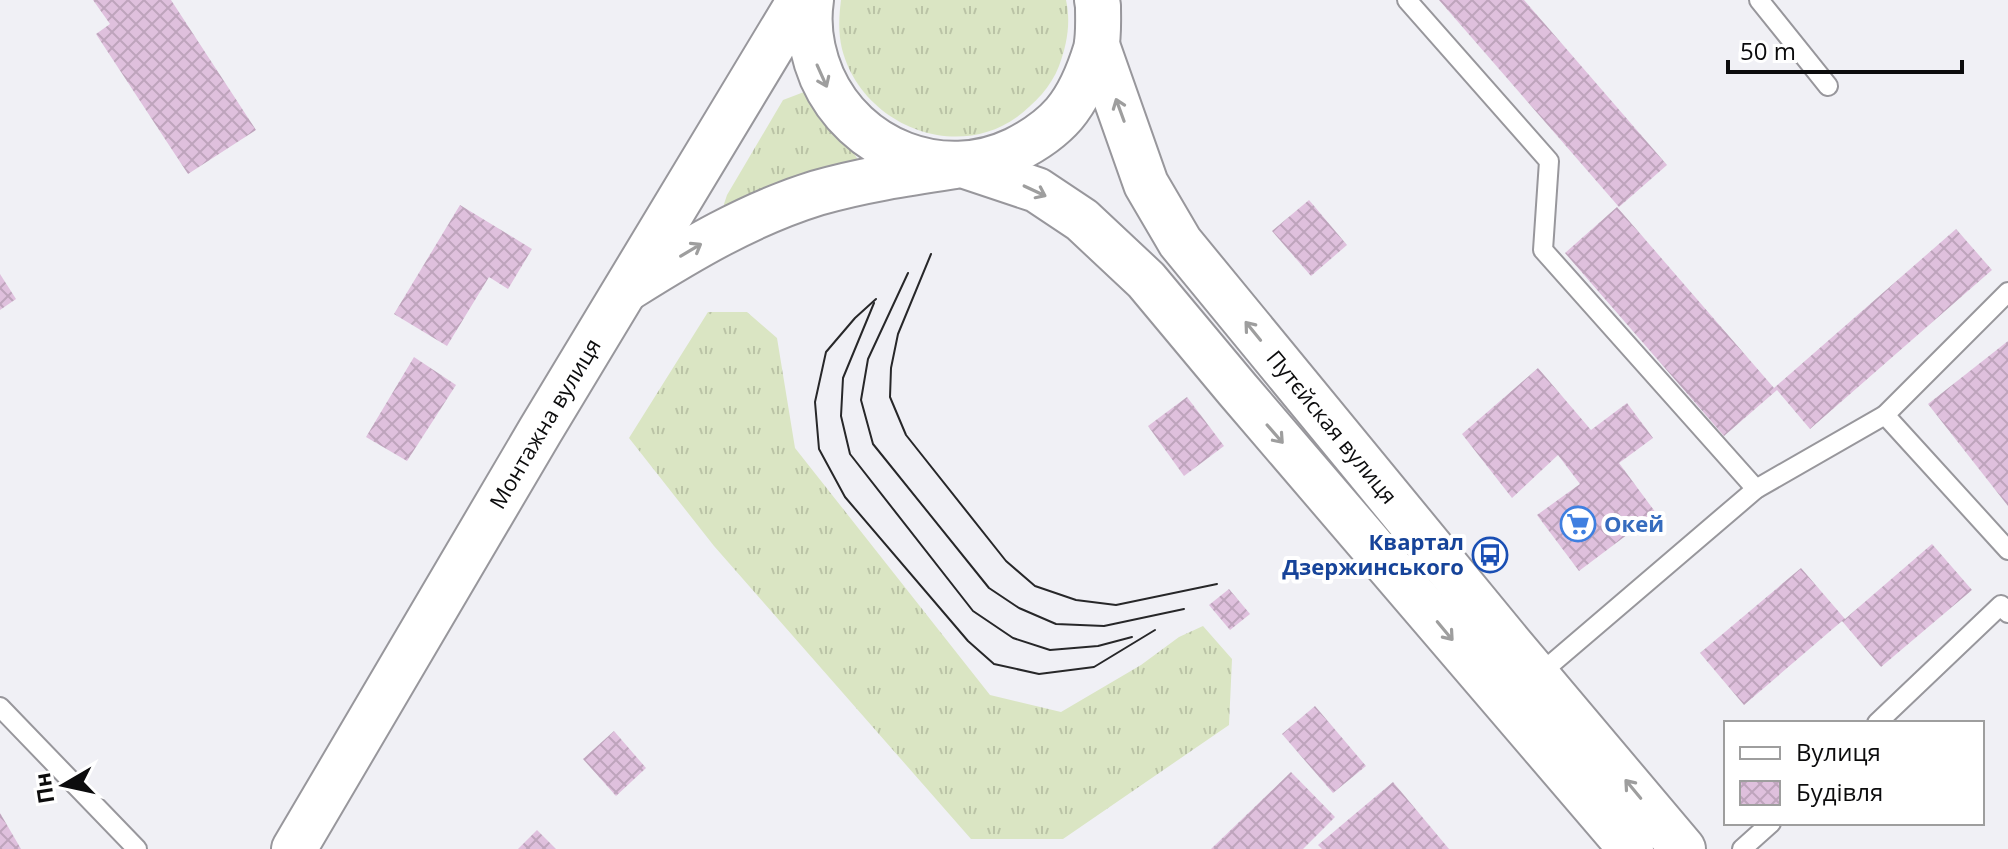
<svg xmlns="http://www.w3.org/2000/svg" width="2008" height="849" font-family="'Open Sans',sans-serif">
  <defs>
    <pattern id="grass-tufts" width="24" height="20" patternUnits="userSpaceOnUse" patternTransform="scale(2)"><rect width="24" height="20" fill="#dae5c3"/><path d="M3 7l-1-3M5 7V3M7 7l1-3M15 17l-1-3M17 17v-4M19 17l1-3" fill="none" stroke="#bac3a6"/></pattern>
    <pattern id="building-cross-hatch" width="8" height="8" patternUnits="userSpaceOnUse" patternTransform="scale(2)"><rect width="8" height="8" fill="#dfc0dd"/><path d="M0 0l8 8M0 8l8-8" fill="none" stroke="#bea4bc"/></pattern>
  </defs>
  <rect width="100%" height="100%" fill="#f0f0f5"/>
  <g fill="url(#grass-tufts)">
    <path d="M841,0H1066C1071,23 1067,44 1059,66C1051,87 1035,103 1017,117C953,163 861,123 842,49C838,32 839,16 841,0Z"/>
    <path d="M804,92L820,120L852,151L859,161L725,214L724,204L727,195L783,100Z"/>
    <path d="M708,312H747L777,338L795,448L990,695L1061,712L1141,665L1179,637L1203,626L1232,659L1229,725L1063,839H971L714,546L629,438Z"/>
  </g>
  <g fill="url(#building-cross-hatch)">
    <path d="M93,0H171L256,130L188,174L96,34L110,24Z"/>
    <path d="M1439,0H1524L1667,165L1619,207Z"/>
    <path d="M1309,200L1347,245L1311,276L1272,231Z"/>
    <path d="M460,205L532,249L508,289L489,277L447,346L394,314Z"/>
    <path d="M1617,207L1774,388L1956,229L1992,270L1810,429L1777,390L1724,436L1565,253Z"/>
    <path d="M0,274L16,299L0,310Z"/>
    <path d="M2008,341V506L1928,404Z"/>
    <path d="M414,357L456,385L407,461L366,437Z"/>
    <path d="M1538,368L1591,430L1627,403L1653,438L1619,463L1656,513L1579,571L1537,515L1580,484L1558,455L1512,498L1462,434Z"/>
    <path d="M1187,397L1224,446L1184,476L1148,426Z"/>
    <path d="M1932,544L1972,590L1881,667L1842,621L1744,705L1700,653L1801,568L1845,619Z"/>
    <path d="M1229,589L1250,614L1230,630L1209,605Z"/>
    <path d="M1315,706L1366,766L1333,793L1282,734Z"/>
    <path d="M614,731L646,768L616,796L583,759Z"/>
    <path d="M1291,772L1335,817L1303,849H1211Z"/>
    <path d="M1393,782L1449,849H1322L1318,845Z"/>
    <path d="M0,813L21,849H0Z"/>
    <path d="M537,830L556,849H518Z"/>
  </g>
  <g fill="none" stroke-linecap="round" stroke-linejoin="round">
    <g stroke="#98979c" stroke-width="22">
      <g id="service">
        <path d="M1407,0L1549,161L1543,250L1756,489"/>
        <path d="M1759,0L1828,86"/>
        <path d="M1885,415L2008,292"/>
        <path d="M1536,677L1756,489L1885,415L2008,550"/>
        <path d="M0,707L137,849"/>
        <path d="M1877,723L2001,605L2008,613"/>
        <path d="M1742,849L1771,823"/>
      </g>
    </g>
    <g stroke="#98979c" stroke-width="48">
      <g id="tertiary">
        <path d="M630,287C689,250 749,214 817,193C862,180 909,173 955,166"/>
        <path id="s1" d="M294,849L540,431L800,0"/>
      </g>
    </g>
    <g stroke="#98979c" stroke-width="48">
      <g id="primary">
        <path d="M811,0C807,26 812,53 822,77C855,151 942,185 1015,150C1033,141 1051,129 1064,114C1080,95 1089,72 1096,49C1099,35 1098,20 1098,6L1097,0"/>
        <path id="s2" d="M1097,45L1146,184L1180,242L1511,645L1683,849"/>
        <path d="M962,165L1037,190L1082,220L1146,280L1237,389L1631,849"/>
      </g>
    </g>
    <use href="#service" stroke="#fff" stroke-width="18"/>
    <use href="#tertiary" stroke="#fff" stroke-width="44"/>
    <use href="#primary" stroke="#fff" stroke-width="44"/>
    <g stroke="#272729" stroke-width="2">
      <path d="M931,254L898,334L891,368L890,397L906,435L1006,561L1035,586L1076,600L1116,605L1217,584"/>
      <path d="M908,273L868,359L861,400L873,444L989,588L1019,608L1056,624L1104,626L1184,609"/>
      <path d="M876,299L855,318L826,352L815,402L819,449L845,497L968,641L994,664L1039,674L1094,667L1155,630"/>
      <path d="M874,303L843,378L841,416L850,454L973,611L1013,638L1050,650L1098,646L1132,637"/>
    </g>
  </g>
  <defs><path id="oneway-shaft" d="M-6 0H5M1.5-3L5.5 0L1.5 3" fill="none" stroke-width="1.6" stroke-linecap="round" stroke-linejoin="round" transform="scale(2)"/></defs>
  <g stroke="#9e9e9e">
    <use href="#oneway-shaft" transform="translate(822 76) rotate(66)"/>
    <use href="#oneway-shaft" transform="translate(1120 110) rotate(-110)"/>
    <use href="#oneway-shaft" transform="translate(1035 191) rotate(25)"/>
    <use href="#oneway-shaft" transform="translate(691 250) rotate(-31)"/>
    <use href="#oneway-shaft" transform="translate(1253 331) rotate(-129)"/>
    <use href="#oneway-shaft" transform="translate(1275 434) rotate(49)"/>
    <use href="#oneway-shaft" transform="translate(1445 631) rotate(50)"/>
    <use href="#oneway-shaft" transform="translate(1633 789) rotate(-130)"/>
  </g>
  <defs>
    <g id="supermarket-ring" transform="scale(1.8)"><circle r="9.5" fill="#fff" stroke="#3f7fe0" stroke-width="1.5"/><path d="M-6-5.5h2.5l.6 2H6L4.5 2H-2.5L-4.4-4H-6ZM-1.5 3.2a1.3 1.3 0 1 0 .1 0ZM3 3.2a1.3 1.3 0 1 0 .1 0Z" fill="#3f7fe0"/></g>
    <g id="bus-ring" transform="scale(1.8)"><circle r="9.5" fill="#fff" stroke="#1a4fb4" stroke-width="1.5"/><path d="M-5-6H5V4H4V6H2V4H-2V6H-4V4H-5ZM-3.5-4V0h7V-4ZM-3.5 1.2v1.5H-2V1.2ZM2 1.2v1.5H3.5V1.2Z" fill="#1a4fb4"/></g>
  </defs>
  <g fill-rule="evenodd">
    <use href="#supermarket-ring" x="1578" y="524"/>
    <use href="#bus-ring" x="1490" y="555"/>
  </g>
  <g text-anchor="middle" stroke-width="8" stroke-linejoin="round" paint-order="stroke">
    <g font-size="22" fill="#0c0c0d" stroke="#fff">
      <text dy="8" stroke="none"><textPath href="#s1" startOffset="494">Монтажна вулиця</textPath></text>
      <text dy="8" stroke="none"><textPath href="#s2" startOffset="454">Путєйская вулиця</textPath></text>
    </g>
    <g font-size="22" font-weight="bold" fill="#366cbe" stroke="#fff" text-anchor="start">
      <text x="1604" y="532">Окей</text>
    </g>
    <g font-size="22" font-weight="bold" fill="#164399" stroke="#fff" text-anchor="end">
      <text x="1464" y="550">Квартал<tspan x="1464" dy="25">Дзержинського</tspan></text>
    </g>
  </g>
  <rect x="1724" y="721" width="260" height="104" fill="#ffffff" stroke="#9e9e9e" stroke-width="2"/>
  <rect x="1740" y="747" width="40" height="12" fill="#ffffff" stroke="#9e9e9e" stroke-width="2"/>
  <text x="1796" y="761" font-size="24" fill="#0c0c0d">Вулиця</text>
  <rect x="1740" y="781" width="40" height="24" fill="url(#building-cross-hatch)" stroke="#9e9e9e" stroke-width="2"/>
  <text x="1796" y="801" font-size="24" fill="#0c0c0d">Будівля</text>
  <g transform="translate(64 785) rotate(261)" stroke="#ffffff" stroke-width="6" paint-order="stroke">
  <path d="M0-6L14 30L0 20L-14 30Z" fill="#0c0c0d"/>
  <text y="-12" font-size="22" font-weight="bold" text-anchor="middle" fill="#0c0c0d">Пн</text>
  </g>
  <path d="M1728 60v12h234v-12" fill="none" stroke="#0c0c0d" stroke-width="4"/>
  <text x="1740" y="60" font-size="24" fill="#0c0c0d" stroke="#ffffff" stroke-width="6" paint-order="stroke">50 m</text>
</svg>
